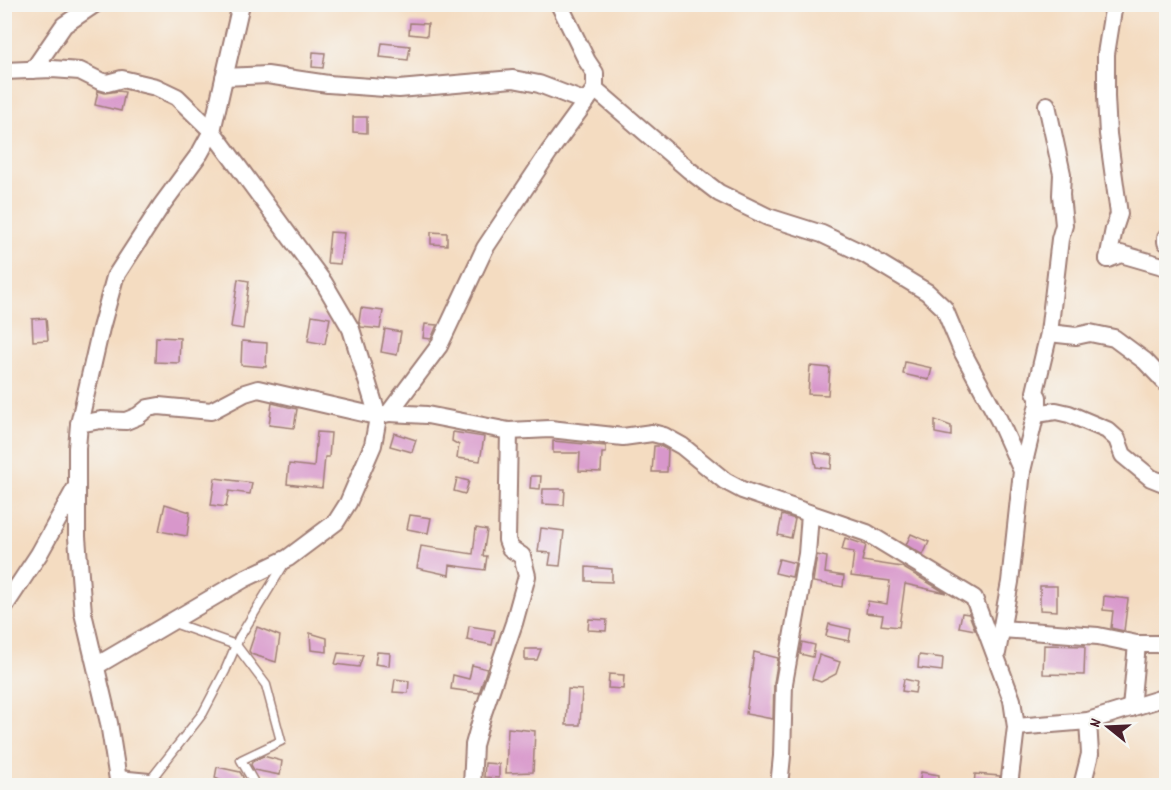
<svg xmlns="http://www.w3.org/2000/svg" width="1171" height="790" font-family="Dekko,sans-serif">
  <rect width="100%" height="100%" fill="#f6f6f2"/>
  <filter id="ink" filterUnits="userSpaceOnUse"><feTurbulence type="fractalNoise" baseFrequency=".0167" numOctaves="2"/><feDisplacementMap in="SourceGraphic" scale="12" xChannelSelector="R" yChannelSelector="G"/><feConvolveMatrix kernelMatrix="1 2 1 2 8 2 1 2 1" color-interpolation-filters="sRGB"/></filter>
  <filter id="wash" filterUnits="userSpaceOnUse"><feTurbulence type="fractalNoise" baseFrequency=".008" numOctaves="4" result="noise"/><feDisplacementMap in="SourceGraphic" scale="24" xChannelSelector="R" yChannelSelector="G"/><feGaussianBlur stdDeviation="1.35" result="paint"/><feColorMatrix in="noise" values="0 0 0 0 0 0 0 0 0 0 0 0 0 0 0 0 0 1.4 0 .05"/><feComposite in="paint" operator="in"/></filter>
  <g filter="url(#wash)">
    <rect width="100%" height="100%" fill="#f4dcc1"/>
    <g id="blocks">
      <g fill="#d897cb">
        <path d="M410,23L428,24L427,36L409,34Z"/>
        <path d="M382,43L410,46L408,60L380,57Z"/>
        <path d="M313,52L325,53L323,68L312,67Z"/>
        <path d="M98,91L105,93L119,91L125,92L121,111L95,105Z"/>
        <path d="M353,117H367V133L353,132Z"/>
        <path d="M330,232L344,233L340,264L327,263Z"/>
        <path d="M431,232L447,233V245L431,244Z"/>
        <path d="M238,279L249,281L243,329L231,327Z"/>
        <path d="M361,308L383,311L380,329L361,327L359,322Z"/>
        <path d="M312,315L330,318L325,344L308,341Z"/>
        <path d="M46,318L48,340L33,341L32,319Z"/>
        <path d="M425,324L437,325L431,339L423,338Z"/>
        <path d="M385,329L401,332L397,355L381,352Z"/>
        <path d="M156,337L180,338L179,363L155,362Z"/>
        <path d="M242,341L267,343L266,367L241,365Z"/>
        <path d="M905,362L932,368L929,380L903,374Z"/>
        <path d="M810,366L830,368L828,395L808,394Z"/>
        <path d="M272,403L297,409L294,428L269,425Z"/>
        <path d="M935,420L951,426V436L935,433Z"/>
        <path d="M317,432L331,433L329,457H325L322,488L287,484L289,464L314,467Z"/>
        <path d="M453,432L484,437L480,461L457,458L459,445L452,441Z"/>
        <path d="M394,433L416,440L412,452L390,446Z"/>
        <path d="M553,441L606,446V453H602L601,472L579,471L580,453H553Z"/>
        <path d="M654,446H660L668,450L667,472H652Z"/>
        <path d="M813,452L832,455L831,469L816,467Z"/>
        <path d="M531,476H541L540,489L530,488Z"/>
        <path d="M215,478L252,483L250,494L229,491L226,507L211,505Z"/>
        <path d="M457,478L469,481L465,494L454,491Z"/>
        <path d="M543,489H565L564,505L542,504Z"/>
        <path d="M165,504L190,512L187,536L159,531Z"/>
        <path d="M410,515L431,518L428,533L407,529Z"/>
        <path d="M782,515L795,519L791,538L778,535Z"/>
        <path d="M476,528L487,530L483,556H487L485,570L450,565L449,575L417,568L421,546L473,554Z"/>
        <path d="M541,528L564,531L560,566L549,565L551,553L538,552Z"/>
        <path d="M911,534L929,542L923,555L906,545Z"/>
        <path d="M845,538L866,545L862,561L902,567L946,593L905,584L899,627L881,625L883,615L866,613L868,601L887,604L890,581L851,576L854,552L842,550Z"/>
        <path d="M817,555L827,557L825,573L844,576L843,587L813,582Z"/>
        <path d="M779,559L795,563L792,577L775,573Z"/>
        <path d="M586,567L612,569V582L586,581Z"/>
        <path d="M1040,586H1057V611L1040,610Z"/>
        <path d="M1104,596L1128,599L1124,631L1111,628L1113,611L1103,610Z"/>
        <path d="M962,613L969,614L975,630L959,627Z"/>
        <path d="M589,619L607,620L606,631L588,630Z"/>
        <path d="M829,624L851,629L849,641L826,636Z"/>
        <path d="M469,626L495,630L492,645L467,640Z"/>
        <path d="M257,627L280,636L276,662L251,654L249,651Z"/>
        <path d="M310,633L327,638V652L311,650Z"/>
        <path d="M802,642L815,645L813,657L800,654Z"/>
        <path d="M1044,645L1085,646L1084,675L1043,674Z"/>
        <path d="M525,649H541L537,660H525Z"/>
        <path d="M377,652L390,653L389,666L375,664Z"/>
        <path d="M754,652L778,658L774,683L773,719L746,714Z"/>
        <path d="M338,653L363,655L359,667L335,664Z"/>
        <path d="M819,655L840,662L836,674L821,682L812,679Z"/>
        <path d="M919,655L943,658L942,671L918,668Z"/>
        <path d="M472,665L487,669L479,693L451,689L453,675L469,679Z"/>
        <path d="M609,674L624,675L623,689L608,688Z"/>
        <path d="M395,679L409,681L408,693L393,692Z"/>
        <path d="M904,679L917,682L915,693L902,691Z"/>
        <path d="M568,689L582,690L580,725H566Z"/>
        <path d="M508,728L535,731L533,772L506,773Z"/>
        <path d="M263,756L282,761L280,775L254,770L251,765L252,762Z"/>
        <path d="M485,763L499,764V778L484,777Z"/>
        <path d="M217,767L240,772L243,777L242,786H233L215,778Z"/>
        <path d="M921,772L939,775V786H919Z"/>
        <path d="M975,774L1000,776L999,786H974Z"/>
      </g>
    </g>
  </g>
  <g filter="url(#ink)">
    <use href="#blocks" fill-opacity="0" stroke="#9f7e76" stroke-width="1.5"/>
    <g fill="none" stroke-linecap="round" stroke-linejoin="round">
      <g stroke="#9f7e76" stroke-width="11">
        <g id="service">
          <path d="M171,622L236,645L266,685L281,741L241,760L256,786"/>
          <path d="M149,782L203,713L225,671L239,638L286,561"/>
        </g>
      </g>
      <g stroke="#9f7e76" stroke-width="20">
        <g id="minor">
          <path d="M33,70L64,25L95,4"/>
          <path d="M4,71L52,69L80,71L100,81L107,83L122,79L156,87L177,97L212,131L324,283L351,329L376,410L377,423L373,445L348,503L336,522L288,558L244,579L96,666"/>
          <path d="M224,77L267,75L328,84L399,89L513,79L539,84L586,102"/>
          <path d="M595,89L689,170L719,193L768,217L822,234L864,254L927,292L944,308L962,351L999,420L1022,471L1010,582L997,653"/>
          <path d="M1166,237V242"/>
          <path d="M1108,259L1114,229L1119,214L1108,134L1106,97V54L1114,4"/>
          <path d="M1108,259L1121,254L1166,267"/>
          <path d="M1049,333L1076,336L1090,333L1114,338L1145,361L1166,383"/>
          <path d="M389,413L427,415L509,431L550,429L623,437L652,433L664,436L682,446L725,481L742,490L867,533L974,598L1012,700L1016,727L1009,786"/>
          <path d="M1036,414L1056,411L1069,414L1107,430L1117,439L1123,455L1151,478L1166,484"/>
          <path d="M79,424L101,420L126,421L138,416L148,408L159,406L211,411L245,393L258,389L376,416L389,413L439,346L485,248L549,152L595,89V73L587,61L559,4"/>
          <path d="M1022,471L1038,404V397L1035,392L1049,333L1060,239L1064,225L1061,195L1062,174L1047,105"/>
          <path d="M4,607L39,554L75,489"/>
          <path d="M1002,629L1098,636L1137,644"/>
          <path d="M1131,708L1137,644H1166"/>
          <path d="M1016,727L1088,721L1166,697"/>
          <path d="M118,779L149,782L159,786"/>
          <path d="M119,786L109,723L83,613L77,537V448L79,424L101,328L115,277L161,206L200,153L212,131L241,4"/>
          <path d="M472,786L474,745L483,713L514,623L527,576L522,556L510,548L507,540L509,431"/>
          <path d="M779,786L782,756L784,683L807,554L810,514"/>
          <path d="M1082,786L1090,754L1088,721"/>
        </g>
      </g>
      <use href="#service" stroke="#fff" stroke-width="8"/>
      <use href="#minor" stroke="#fff" stroke-width="16"/>
    </g>
  </g>
  <rect width="1171" height="790" fill="none" stroke="#f6f6f2" stroke-width="24"/>
  <g transform="translate(1108 727) rotate(288)" stroke="#f6f6f2" stroke-width="4.5" paint-order="stroke">
  <path d="M0-4.5L10 22L0 15L-10 22Z" fill="#4a1f2b"/>
  <text y="-9" font-size="16" font-weight="bold" text-anchor="middle" fill="#4a1f2b">N</text>
  </g>
</svg>
